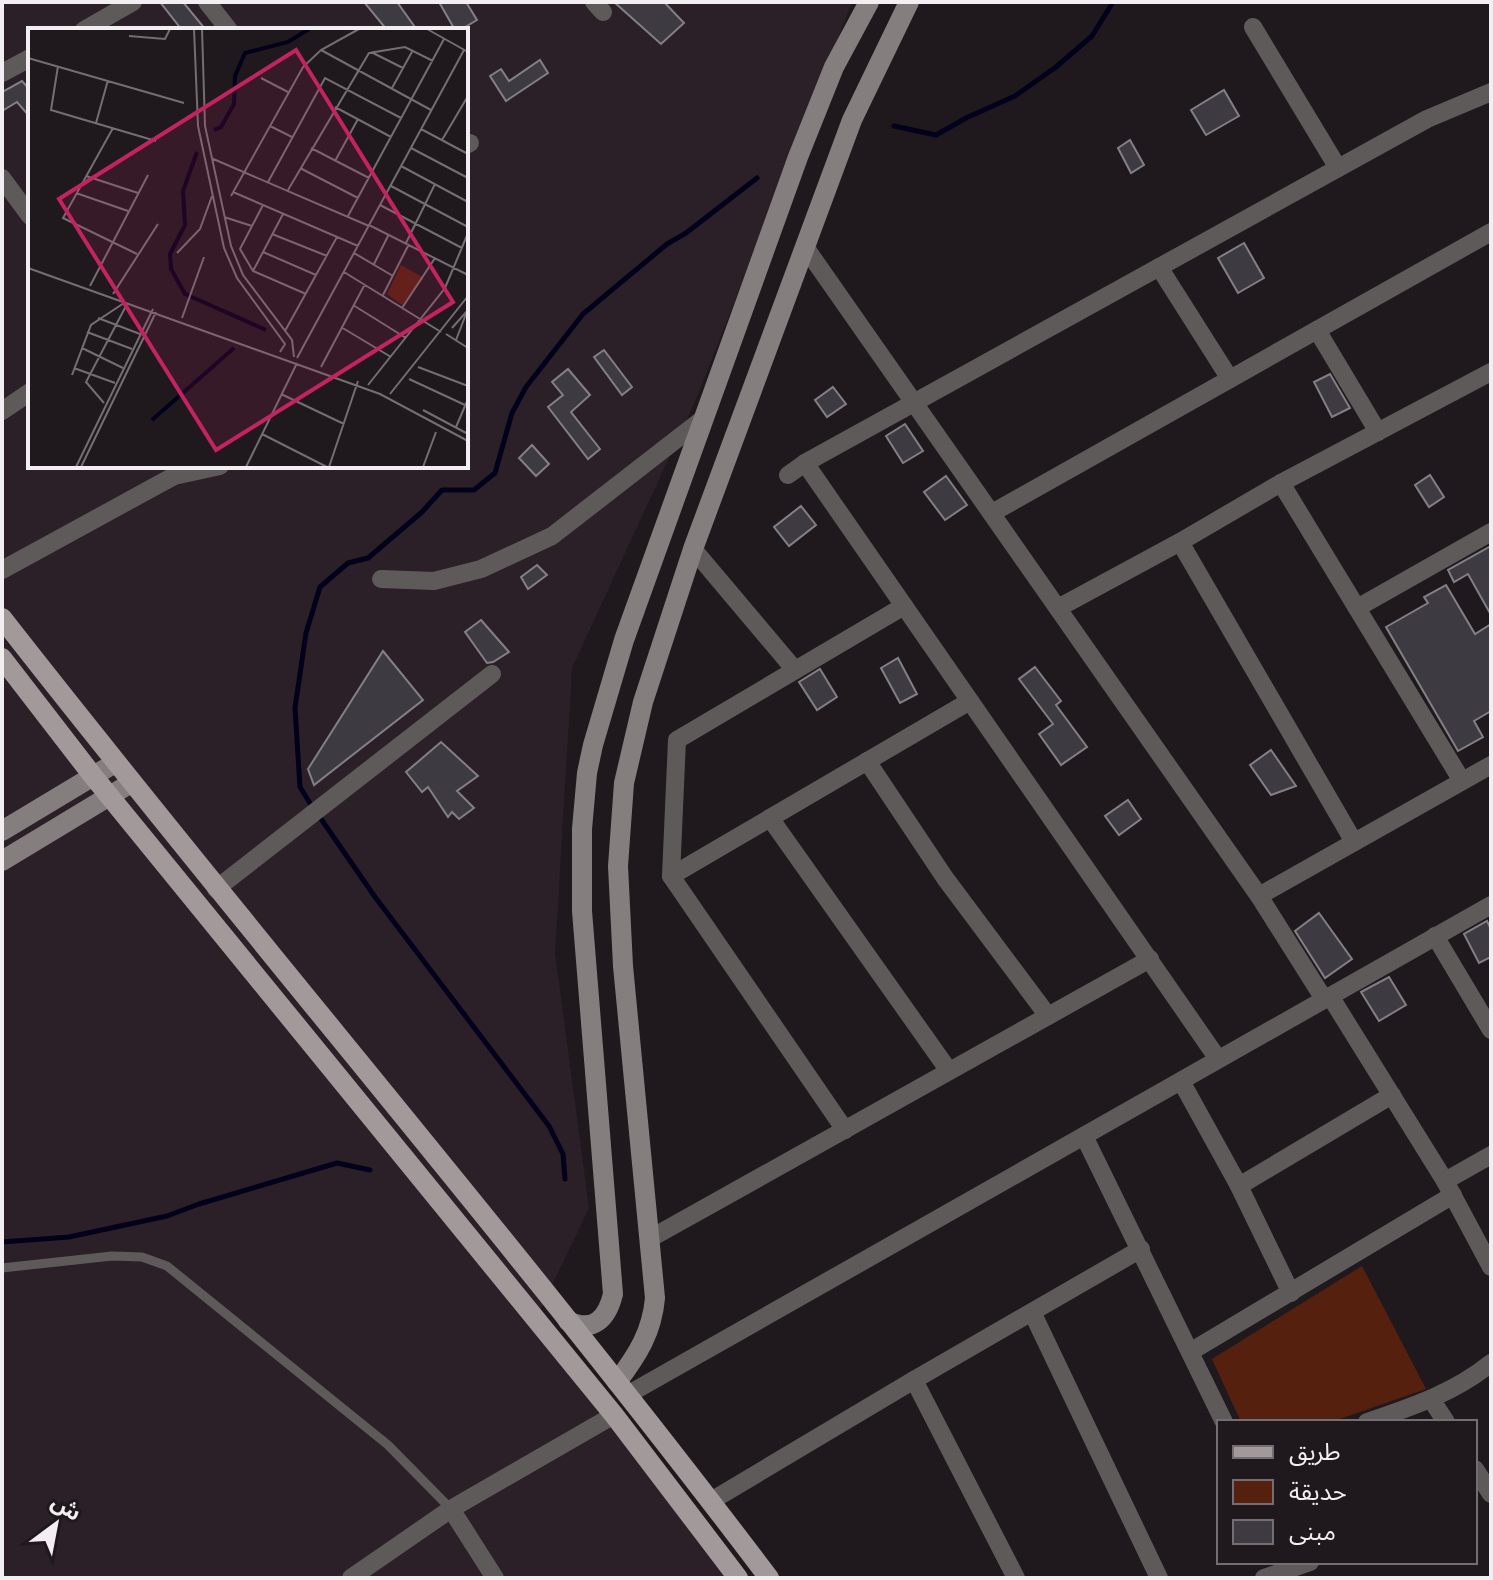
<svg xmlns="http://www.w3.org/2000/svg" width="1493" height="1580" font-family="Karla,'Noto Sans Arabic',sans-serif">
  <rect width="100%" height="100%" fill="#1f191d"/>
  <path fill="#2b2027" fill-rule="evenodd" d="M2,2H852L697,397L572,668L555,953L589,1208L533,1325L732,1578H2ZM30,30H466V466H30Z"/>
  <path fill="#56200f" d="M1362,1266L1426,1389L1331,1422H1241L1212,1359Z"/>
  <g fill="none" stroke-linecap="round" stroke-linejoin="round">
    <g stroke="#03001b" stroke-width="5">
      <path d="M894,126L936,135L966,118L1015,96L1056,67L1092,36L1113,2"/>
      <path d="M313,808L300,787L295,708L306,633L320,587L348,563L368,558L422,512L442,490H474L495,473L512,413L526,387L583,314L667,244L686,233L757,178"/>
      <path d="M319,816L375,897L549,1126L563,1154L565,1179"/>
      <path d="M2,1242L69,1237L167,1216L199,1204L337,1163L370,1170"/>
    </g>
  </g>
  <g fill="#3e3a41" stroke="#837f86" stroke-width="2">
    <path d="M160,2H183L206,30H182Z"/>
    <path d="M364,2H397L417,30H387Z"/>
    <path d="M439,2H466L477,20L460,30H455Z"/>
    <path d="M614,2H664L684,23L661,44Z"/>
    <path d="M540,60L548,73L506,101L490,76L501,69L509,81Z"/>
    <path d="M22,81L30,90V117L17,102L2,111V92Z"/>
    <path d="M1224,90L1239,116L1206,135L1191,110Z"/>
    <path d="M1130,140L1144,165L1131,173L1118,148Z"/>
    <path d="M1244,243L1264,278L1238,293L1218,258Z"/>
    <path d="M604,350L632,387L622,395L594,357Z"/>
    <path d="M568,369L590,395L571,412L600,449L588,459L548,407L563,395L552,382Z"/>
    <path d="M1330,374L1350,408L1332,417L1314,382Z"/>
    <path d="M833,387L846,404L827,417L815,400Z"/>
    <path d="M905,424L923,451L903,463L886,436Z"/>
    <path d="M532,445L549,464L536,476L519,458Z"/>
    <path d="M1430,475L1444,497L1429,507L1415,485Z"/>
    <path d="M946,476L967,505L945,520L924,492Z"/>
    <path d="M801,506L816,525L789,546L774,527Z"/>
    <path d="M1491,546V615L1468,574L1454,582L1448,570Z"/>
    <path d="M537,565L547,575L528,589L521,577Z"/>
    <path d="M1446,585L1475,634L1491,624V711L1474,721L1483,737L1458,751L1386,627L1428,603L1424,597Z"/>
    <path d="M481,620L509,652L493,662L487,663L465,632Z"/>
    <path d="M383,651L423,700L314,785L308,769Z"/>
    <path d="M898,658L917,694L900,703L881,668Z"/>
    <path d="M1035,667L1061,701L1056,705L1087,747L1061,765L1039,734L1053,724L1019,679Z"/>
    <path d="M820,669L837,697L817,710L799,682Z"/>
    <path d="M441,742L478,776L457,791L474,808L459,819L452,812L448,817L428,787L422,792L406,772Z"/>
    <path d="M1271,750L1296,786L1271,795L1250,765Z"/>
    <path d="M1128,800L1141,819L1119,835L1105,816Z"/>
    <path d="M1319,913L1352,959L1325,978L1295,931Z"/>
    <path d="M1487,921L1491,929V957L1479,963L1464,934Z"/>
    <path d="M1389,977L1406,1005L1379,1021L1361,992Z"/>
  </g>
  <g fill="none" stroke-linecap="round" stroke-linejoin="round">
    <path stroke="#5e5a5a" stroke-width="9" d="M2,1268L112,1256L142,1257L167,1266L388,1445L451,1509"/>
    <g stroke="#5e5a5a" stroke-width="18">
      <path d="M207,2L229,30"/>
      <path d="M594,2L603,12"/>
      <path d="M1253,27L1338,168"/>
      <path d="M84,30L133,2"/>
      <path d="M2,73L30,58"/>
      <path d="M466,145L470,143"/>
      <path d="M2,178L30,216"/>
      <path d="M805,247L1259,896L1324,999"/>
      <path d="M1159,267L1230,379"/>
      <path d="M1317,330L1378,432"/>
      <path d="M2,411L30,392"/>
      <path d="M805,463L1218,1059"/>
      <path d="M788,475L805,463L1427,119L1491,92"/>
      <path d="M1281,483L1462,781"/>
      <path d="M992,513L1491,232"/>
      <path d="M1180,542L1354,842"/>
      <path d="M693,549L795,670"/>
      <path d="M2,570L174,476L220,466"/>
      <path d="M381,579L434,581L481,569L552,536L704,418"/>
      <path d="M1058,608L1180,542L1281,483L1491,372"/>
      <path d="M1357,608L1491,532"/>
      <path d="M867,761L945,878L1048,1016"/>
      <path d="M770,818L949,1071"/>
      <path d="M671,876L970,701"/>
      <path d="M216,889L492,674"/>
      <path d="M1259,896L1491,765"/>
      <path d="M1435,936L1491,1030"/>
      <path d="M1330,996L1445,1181L1491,1267"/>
      <path d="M1181,1081L1239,1186L1291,1293"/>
      <path d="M845,1130L671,876L677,740L904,606"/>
      <path d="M1084,1136L1224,1422"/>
      <path d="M1445,1181L1491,1155"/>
      <path d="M1239,1186L1392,1095"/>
      <path d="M651,1238L1150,959"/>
      <path d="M1032,1312L1159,1578"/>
      <path d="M1190,1352L1453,1195"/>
      <path d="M914,1380L1016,1578"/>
      <path d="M627,1395L1491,905"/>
      <path d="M1431,1399L1446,1422"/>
      <path d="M1367,1422C1411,1407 1454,1393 1491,1363"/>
      <path d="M1475,1469L1491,1494"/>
      <path d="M711,1501L914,1380L1141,1249"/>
      <path d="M451,1509L495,1578"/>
      <path d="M351,1578L451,1509L614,1415"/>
      <path d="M1264,1578L1310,1562"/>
    </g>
    <g stroke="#847e7e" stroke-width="20">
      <path d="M2,831L115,763"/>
      <path d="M2,861L131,783"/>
      <path d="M568,1321C593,1333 607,1319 613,1294L582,911V829L587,773L593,745L624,640L798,157L834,67L869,2"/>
      <path d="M617,1382C638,1354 652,1332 655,1298L623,966L618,866L624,783L643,702L693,549L852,120L909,2"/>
    </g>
    <g stroke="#a2999a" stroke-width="20">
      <path d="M2,618C254,941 522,1251 769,1578"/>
      <path d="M2,658L93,776L614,1415L738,1578"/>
    </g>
  </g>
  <g transform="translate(28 28)">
    <rect width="440" height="440" fill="#1f191d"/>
    <path d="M373,237L396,250L374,277L359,266Z" fill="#56200f"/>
    <path fill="none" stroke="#03001b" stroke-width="4" d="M186,102L193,99L206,76L207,48L217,25L260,14L281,1M169,124L155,163L157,197L142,226L143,241L157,266L238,302M124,392L206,320"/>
    <path fill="none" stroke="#746e72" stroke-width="2" d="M166,1L170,98L196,220L209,250L257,316L252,324M174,1L177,98L203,218L215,247L264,312L266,329M399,1L440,24M101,8L137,11L142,1M293,22L403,82M343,24L375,40M0,30L156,75M30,38L23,82L128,113M233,50L260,64M364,60L385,22M307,79L363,109M68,95L80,52M242,98L264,109M85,100L35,190L109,226M393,101L440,126M414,112L440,68M283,120L341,150M383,120L440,150M183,130L341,198M307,133L330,91M373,138L440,174M272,140L330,170M58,148L110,165M240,154L297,50L373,90M363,158L440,199M260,162L341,25L377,19L405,33M205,164L330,218M48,165L100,183M203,168L275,39L293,22L331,1M235,177L212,221L225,243L278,266M352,177L434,220M320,188L416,11M196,189L224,198M341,197L440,247M244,206L299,228M378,215L407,156M235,224L288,247M149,225L172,201L184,168M326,225L365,248M346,236L361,206M0,240L352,366L440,413M225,243L255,186M316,244L413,304M62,258L120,147M85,266L130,196M355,267L381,216M325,277L378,310M374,280L407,230M70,290L112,306M154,290L176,229M313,299L363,329M424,300L440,282M257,303L309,209M59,304L104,321M418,306L440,320M428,312L438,286M54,320L95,340M269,330L436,22M293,339L337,256M390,339L440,358M46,340L87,355M44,347L63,297L96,275M381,351L437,377M340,357L417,260L440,205M253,366L316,396M362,366L440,268M76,375L58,354L99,276M395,382L440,406M428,399L440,371M234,406L299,439M48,439L125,281M53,439L128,284M218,439L269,335M301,439L330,353M395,439L408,404"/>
    <path fill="#c42362" fill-opacity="0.15" stroke="#c42362" stroke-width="4" d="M268,22L425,274L188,422L31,171Z"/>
    <rect width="440" height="440" fill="none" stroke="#f3eef1" stroke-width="4"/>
  </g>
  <rect width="1493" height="1580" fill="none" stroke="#f3eef1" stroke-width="8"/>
  <rect x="1217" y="1420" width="260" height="144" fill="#1f191d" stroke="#746e72" stroke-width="2"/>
  <rect x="1233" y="1446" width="40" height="12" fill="#a2999a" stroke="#746e72" stroke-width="2"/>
  <text x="1289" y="1460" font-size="24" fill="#f3eef1">طريق</text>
  <rect x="1233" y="1480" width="40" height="24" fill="#56200f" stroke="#746e72" stroke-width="2"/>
  <text x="1289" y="1500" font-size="24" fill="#f3eef1">حديقة</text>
  <rect x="1233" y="1520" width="40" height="24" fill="#3e3a41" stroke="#746e72" stroke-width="2"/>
  <text x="1289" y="1540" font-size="24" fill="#f3eef1">مبنى</text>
  <g transform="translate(56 1524) rotate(32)" stroke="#1f191d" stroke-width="6" paint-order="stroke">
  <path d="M0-6L14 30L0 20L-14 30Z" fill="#f3eef1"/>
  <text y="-12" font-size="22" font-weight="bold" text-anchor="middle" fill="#f3eef1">ش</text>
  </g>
</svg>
